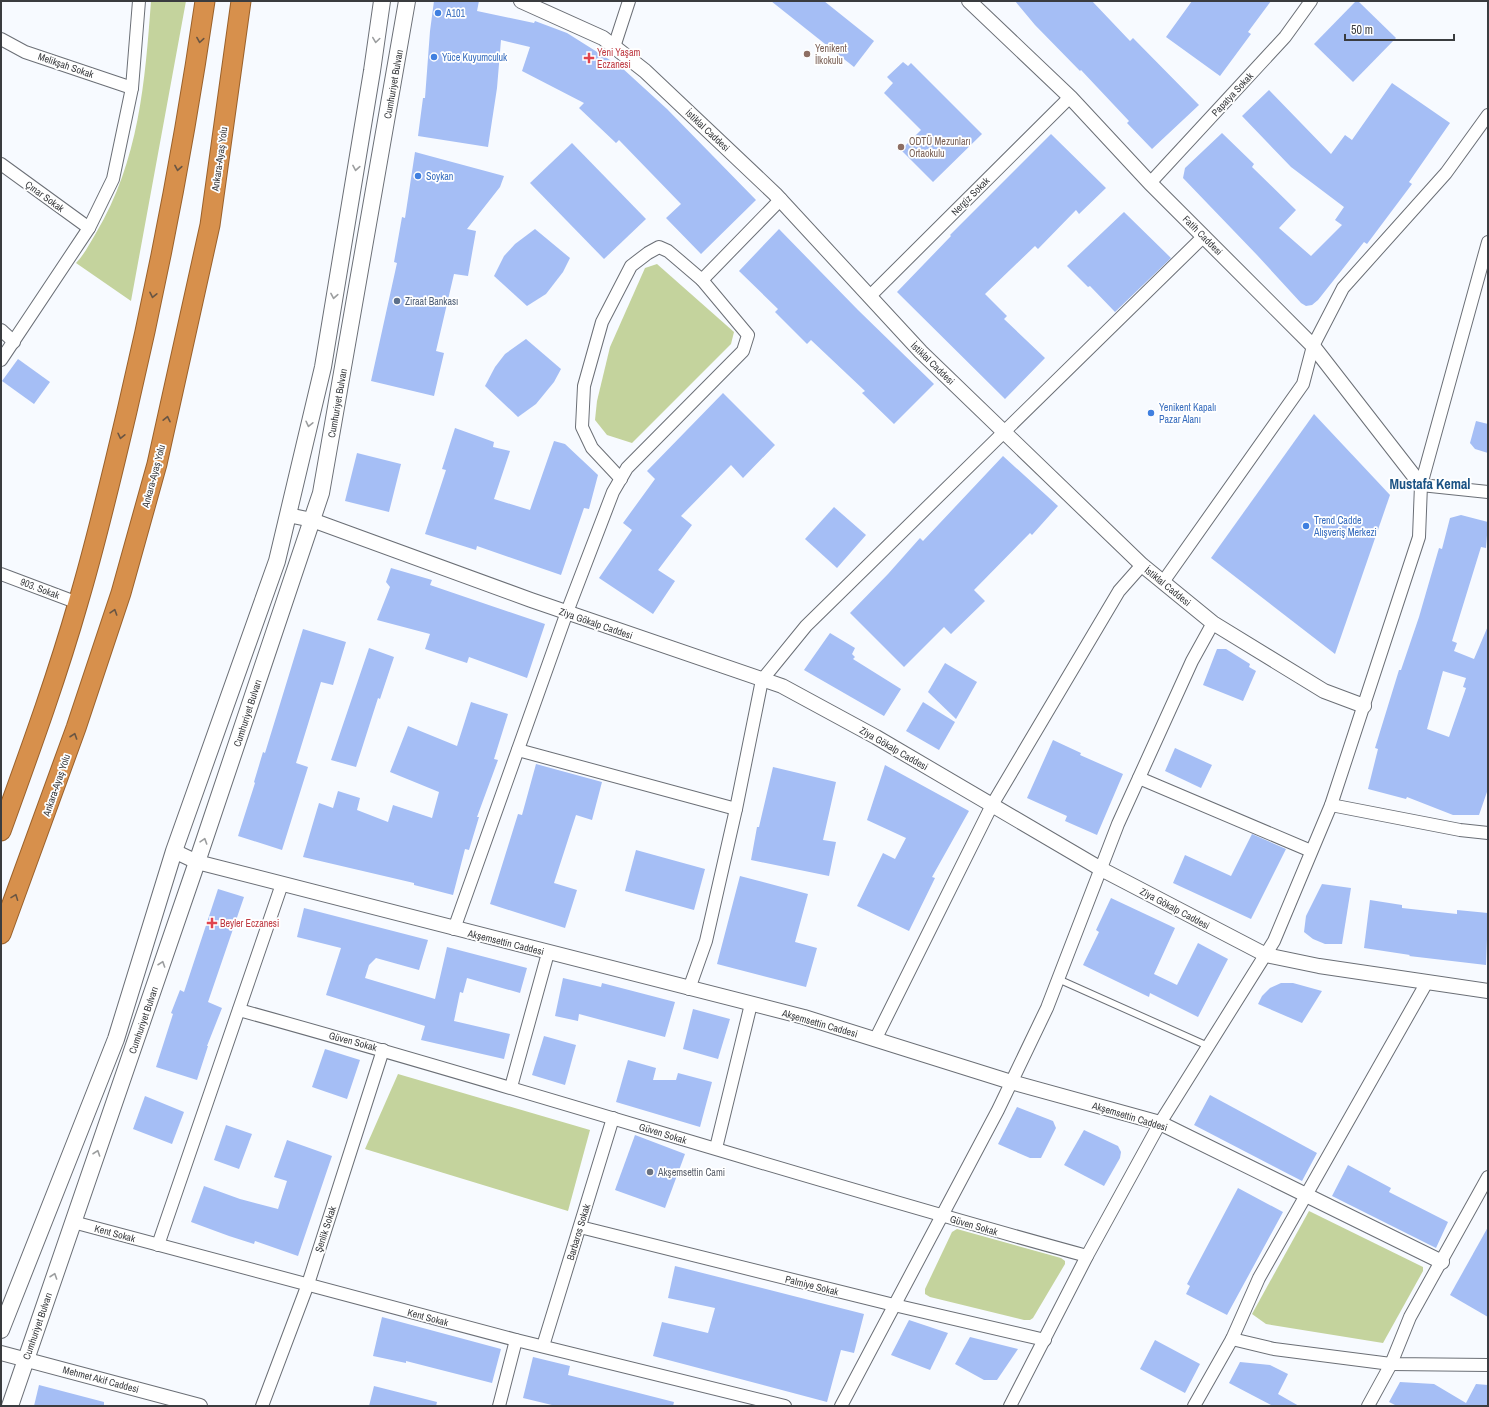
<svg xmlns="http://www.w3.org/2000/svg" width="1489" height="1407" font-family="'Archivo Narrow',sans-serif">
  <rect width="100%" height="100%" fill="#f7faff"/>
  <g fill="#c4d39d">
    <path d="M151,1H186L131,301L76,263C84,255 90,243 96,233C139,161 145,82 151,1Z"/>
    <path d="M657,264L734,332L731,344L632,443L607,435L595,420L597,401L610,347L645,268Z"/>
    <path d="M398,1074L590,1130L568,1211L365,1149Z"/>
    <path d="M1309,1211L1423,1267V1271L1383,1343L1266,1324L1252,1314Z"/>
    <path d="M957,1229L1061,1258L1065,1261V1264L1033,1318L1030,1320H1024L930,1297L925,1294V1289L952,1232Z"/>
  </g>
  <g fill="#a5bef5" fill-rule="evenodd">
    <path d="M434,1H479L477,11L534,23L535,21L567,33L621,67L667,109L756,200L701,254L666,218L681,204L619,140L616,143L579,108L584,103L522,71L530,47L501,40L497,88L488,147L418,136L423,98H425L430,31Z"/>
    <path d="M771,1H824L874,41L854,67Z"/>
    <path d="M1015,1H1092L1130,41L1133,38L1199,105L1152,149L1127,123L1129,121L1081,70L1080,71L1035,25Z"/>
    <path d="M1192,1H1271L1248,32L1251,34L1220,76L1166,37Z"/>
    <path d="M1356,1H1358L1396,38L1353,82L1314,44Z"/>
    <path d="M903,62L908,66L911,63L982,134L933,182L901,150L921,130L884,93L893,83L887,77Z"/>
    <path d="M1392,83L1450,123L1409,182L1412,184L1367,244L1364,242L1318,300L1312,305L1306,306L1301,303L1257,255L1183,178L1185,168L1222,133L1254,164L1252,167L1296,210L1279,228L1311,256L1342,225L1335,220L1344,207L1291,167L1242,116L1269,90L1331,154L1345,135L1352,140Z"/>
    <path d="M1051,134L1106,188L1079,214L1076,210L1038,249L1035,246L985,294L1007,316L1004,319L1045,358L1005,399L897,292L951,236L950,235Z"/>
    <path d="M572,143L646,219L604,259L530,183Z"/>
    <path d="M415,152L504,176L500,187L467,229L476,231L468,276L454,274L436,351L444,353L434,396L371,381L397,263L394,262L402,217L405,218Z"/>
    <path d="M1124,212L1171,258L1115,312L1090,286L1088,287L1067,266Z"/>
    <path d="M535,229L570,258L563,272L546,294L527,306L494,276L504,256L515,244Z"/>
    <path d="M779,229L858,310L934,384L894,424L862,393L865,391L811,340L807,344L775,312L778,309L739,271Z"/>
    <path d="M526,339L561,369L554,382L536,404L518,417L485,386L495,367L505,354Z"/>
    <path d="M18,359L50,382L34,404L2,381Z"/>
    <path d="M723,393L775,445L743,478L731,465L681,516L692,525L658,570L675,581L653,614L599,578L632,530L623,523L655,479L647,471Z"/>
    <path d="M1314,414L1390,495L1335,654L1211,558Z"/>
    <path d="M1476,421L1488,424V453L1475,449L1470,443Z"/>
    <path d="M455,428L494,442L493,447L510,451L494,499L530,510L554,441L565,444L598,475L589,509L584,508L561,575L477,546L476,550L425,534L446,470L442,469Z"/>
    <path d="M357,453L401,464L389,512L345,501Z"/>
    <path d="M1003,456L1058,506L1032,535L1030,533L974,590L985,601L951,634L944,627L904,667L850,613L888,574L920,538L923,541Z"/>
    <path d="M834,507L866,535L837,568L805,539Z"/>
    <path d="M1461,515L1488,522L1486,548L1481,547L1452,641L1457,643L1454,651L1474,659L1488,626V789L1479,815H1453L1407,797L1406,799L1368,789L1378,749L1375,748L1399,670H1401L1419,617L1439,548L1442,549L1450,518ZM1443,671L1466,678L1463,687L1466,688L1449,737L1427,729Z"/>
    <path d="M391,568L432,580L430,585L545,624L527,678L469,657L467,663L425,649L430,634L377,620L390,587L386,582Z"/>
    <path d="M303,629L346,642L333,685L321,682L296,763L308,767L282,850L238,836L255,783L254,782L263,752L265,753Z"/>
    <path d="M830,633L855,648L852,654L855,657L853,659L901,689L884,716L804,670Z"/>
    <path d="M369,648L394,657L380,699L378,698L356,767L331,760Z"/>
    <path d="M1217,649H1226L1250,664L1249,667L1256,671L1243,701L1203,685Z"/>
    <path d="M945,663L977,682L956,719L928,692Z"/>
    <path d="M471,702L508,714L494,759L498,760L477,817H479L469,850L465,849L453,895L414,885V883L303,857L319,803L333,808L338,791L360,798L357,810L388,822L393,805L432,818L439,792L390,772L408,726L457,746Z"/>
    <path d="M923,702L955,722L939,750L906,731Z"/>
    <path d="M1053,740L1081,753L1080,755L1123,774L1097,835L1065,821L1067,816L1027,798Z"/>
    <path d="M1175,748L1212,765L1201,788L1165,771Z"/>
    <path d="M536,764L602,782L592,820L576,815L554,883L577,890L565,928L490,904L518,814L522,815Z"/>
    <path d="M885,765L969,811L932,877L935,878L909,931L857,906L883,853L895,859L906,838L867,820Z"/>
    <path d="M773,767L836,782L823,840L836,842L829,876L751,860L757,827H759Z"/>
    <path d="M1252,834L1286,849L1251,919L1173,883L1185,855L1231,876Z"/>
    <path d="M636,850L705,869L694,910L625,891Z"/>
    <path d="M740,876L808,894L795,942L817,948L806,987L717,964Z"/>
    <path d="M1322,884L1351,888L1342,944H1325L1313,939L1304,932L1306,916Z"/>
    <path d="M218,889L244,897L208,1002L222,1008L207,1046H208L197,1080L156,1067L173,1014L171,1013L180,990L184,992Z"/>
    <path d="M1111,898L1175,928L1154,974L1177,985L1198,943L1228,959L1198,1017L1150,993L1149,997L1083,965L1099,932L1096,930Z"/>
    <path d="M1370,900L1402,905V908L1457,914V910L1488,913L1486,965L1409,956L1410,955L1364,948Z"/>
    <path d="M304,908L428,940L419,970L376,958L369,965L365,978L435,999L447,947L527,968L520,993L467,978L463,993L460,992L454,1021L510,1034L504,1059L421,1040L425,1026L326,995L341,948L297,937Z"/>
    <path d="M563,978L601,987L602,983L675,1002L665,1037L579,1014L578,1021L555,1016Z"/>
    <path d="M1281,983H1293L1322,991L1302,1023L1258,1004L1262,996L1270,988Z"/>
    <path d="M693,1009L730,1019L718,1059L683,1049Z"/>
    <path d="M544,1036L576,1045L565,1085L532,1075Z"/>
    <path d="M325,1049L360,1060L347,1099L312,1087Z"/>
    <path d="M628,1060L656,1068L653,1080H676L678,1073L712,1082L700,1127L616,1102Z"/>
    <path d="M1210,1095L1317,1153L1302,1181L1194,1125Z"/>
    <path d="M145,1096L184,1112L172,1144L133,1129Z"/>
    <path d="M1017,1107L1053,1121L1056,1128L1041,1158H1030L998,1144Z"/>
    <path d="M226,1125L252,1134L239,1169L214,1160Z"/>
    <path d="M1084,1130L1118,1146L1121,1152L1120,1158L1104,1186L1064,1165Z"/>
    <path d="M635,1135L685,1154L665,1208L615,1190Z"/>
    <path d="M287,1140L332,1156L298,1256L255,1241L254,1244L229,1236L191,1222L204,1186L240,1199L278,1209L287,1181L274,1177Z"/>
    <path d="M1348,1165L1391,1188L1389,1192L1448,1222L1436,1248L1332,1196Z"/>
    <path d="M1238,1188L1283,1212L1227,1315L1186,1294L1190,1286L1187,1284Z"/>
    <path d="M1488,1227V1317L1450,1295Z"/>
    <path d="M675,1266L864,1314L854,1353L841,1350L827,1402L653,1356L662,1322L708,1333L715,1308L668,1298Z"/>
    <path d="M382,1317L501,1349L492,1383L406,1361V1363L373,1356Z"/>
    <path d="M909,1320L948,1333L930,1370L891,1355Z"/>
    <path d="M970,1337L1018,1349L997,1380H984L955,1364Z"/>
    <path d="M1155,1340L1200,1364L1185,1393L1140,1369Z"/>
    <path d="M533,1357L570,1366L568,1375L674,1402L673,1406H556L523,1398Z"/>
    <path d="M1240,1362L1270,1365L1288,1374L1278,1394L1299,1406H1273L1229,1383Z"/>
    <path d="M1400,1382L1434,1384L1466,1403L1476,1384L1488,1385V1406H1397L1389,1402Z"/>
    <path d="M39,1385L104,1402V1406H34Z"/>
    <path d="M374,1386L437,1402L436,1406H369Z"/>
  </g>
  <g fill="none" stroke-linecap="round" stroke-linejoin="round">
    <g stroke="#6b6f76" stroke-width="8">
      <path id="service" d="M1058,979L1208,1046"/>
    </g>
    <g stroke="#6b6f76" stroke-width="14">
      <g id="minor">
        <path d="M1,39L25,52L132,88"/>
        <path d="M614,47L629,1"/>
        <path d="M1,164L89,228"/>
        <path d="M1150,183L1285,37L1311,1"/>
        <path d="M870,296L1070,97"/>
        <path d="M1,330L14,342"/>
        <path d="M1,360L89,228L113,179L132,88L139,1"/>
        <path d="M621,479L592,448L582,427L584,386L602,322L631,266L648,253L659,247L668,251L702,280L781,199"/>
        <path d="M1421,485L1488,492"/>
        <path d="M1,574L78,603"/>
        <path d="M1163,582L1303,384L1313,346L1343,288L1446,173L1488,115"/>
        <path d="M518,750L736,809"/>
        <path d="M1139,778L1311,851"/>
        <path d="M1331,805L1460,830L1488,833"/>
        <path d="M454,929L567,612L613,492L627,468L743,351L748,335L702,280"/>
        <path d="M689,989L706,941L736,809L762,680L806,626L1204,236"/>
        <path d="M239,1010C523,1088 803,1179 1087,1256"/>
        <path d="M875,1040L992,805L1119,591L1142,565"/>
        <path d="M511,1087L548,953"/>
        <path d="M716,1148L751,1004"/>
        <path d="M73,1222L516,1340L785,1406"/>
        <path d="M580,1227L894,1305L1045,1340"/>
        <path d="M158,1245L282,884"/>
        <path d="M1232,1339L1274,1349L1391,1364L1488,1365"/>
        <path d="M543,1346L613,1118"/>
        <path d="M262,1406L308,1284L383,1050"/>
        <path d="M499,1406L516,1340"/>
        <path d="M841,1406L998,1110L1047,1008L1118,824L1192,661L1213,623"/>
        <path d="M1010,1406L1087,1256L1160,1123L1274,941L1331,805L1419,537L1421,485L1488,242"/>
        <path d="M1194,1406L1232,1339L1259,1278L1427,982"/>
        <path d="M1368,1406L1391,1364L1410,1317L1488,1177"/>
      </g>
    </g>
    <g stroke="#6b6f76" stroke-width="16">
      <g id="tertiary">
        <path d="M521,1L603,38L645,71L775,194L921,352L1142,565L1213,623L1324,691L1364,706"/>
        <path d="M969,1L1070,97L1150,183L1313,346L1421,485"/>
        <path d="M288,515L312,520L531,600L782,686L876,737L1101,869L1266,955L1319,966L1488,991"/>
        <path d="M174,851L197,862L804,1017L1011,1082L1160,1123L1442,1262"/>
        <path d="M1,1353L200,1406"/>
      </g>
    </g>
    <g stroke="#6b6f76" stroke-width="18">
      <g id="secondary">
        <path d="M1,1330L116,1039L174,851L277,561L323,367L372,71L382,1"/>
        <path d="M10,1406L197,862L321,493L407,1"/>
      </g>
    </g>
    <g stroke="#9a612b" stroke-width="21">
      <g id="trunk">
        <path d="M1,831C28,756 56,680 78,603C97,539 112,475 127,411C159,275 185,139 205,1"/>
        <path d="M1,934L76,728L121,593L157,464L210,225L241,1"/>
      </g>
    </g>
    <use href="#service" stroke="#fff" stroke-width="6"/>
    <use href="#minor" stroke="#fff" stroke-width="12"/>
    <use href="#tertiary" stroke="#fff" stroke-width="14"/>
    <use href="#secondary" stroke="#fff" stroke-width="16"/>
    <use href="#trunk" stroke="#d7904c" stroke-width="19"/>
  </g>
  <defs><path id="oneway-chevron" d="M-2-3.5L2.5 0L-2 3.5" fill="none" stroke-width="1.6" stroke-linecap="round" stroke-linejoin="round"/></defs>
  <g stroke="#695543">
    <use href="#oneway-chevron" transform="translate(200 40) rotate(99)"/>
    <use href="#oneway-chevron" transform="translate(178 168) rotate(100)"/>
    <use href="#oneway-chevron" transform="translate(153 295) rotate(102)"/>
    <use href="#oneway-chevron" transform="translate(167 419) rotate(-78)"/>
    <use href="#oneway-chevron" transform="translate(121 436) rotate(103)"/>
    <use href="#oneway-chevron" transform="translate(114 612) rotate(-72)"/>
    <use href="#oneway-chevron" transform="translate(74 736) rotate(-71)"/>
    <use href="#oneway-chevron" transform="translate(15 897) rotate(-69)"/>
  </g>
  <g stroke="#9c9e9f">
    <use href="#oneway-chevron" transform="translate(376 40) rotate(98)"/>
    <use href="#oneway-chevron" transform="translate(356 168) rotate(100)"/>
    <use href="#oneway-chevron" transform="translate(334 296) rotate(100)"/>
    <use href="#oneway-chevron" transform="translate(309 424) rotate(103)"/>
    <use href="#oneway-chevron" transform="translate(204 841) rotate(-72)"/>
    <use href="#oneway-chevron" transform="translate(162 964) rotate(-71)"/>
    <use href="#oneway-chevron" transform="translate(97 1153) rotate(-71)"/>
    <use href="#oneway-chevron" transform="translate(54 1276) rotate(-71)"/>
  </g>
  <g fill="#3f7fe0" stroke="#fff" stroke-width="1.5">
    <circle cx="438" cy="13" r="4"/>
    <circle cx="434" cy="57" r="4"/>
    <circle cx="418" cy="176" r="4"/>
    <circle cx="1151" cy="413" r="4"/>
    <circle cx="1306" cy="526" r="4"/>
  </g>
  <g fill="#8d6e63" stroke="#fff" stroke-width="1.5">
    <circle cx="807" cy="54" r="4"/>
    <circle cx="901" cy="147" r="4"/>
  </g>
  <g fill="#e0444e" stroke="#fff" stroke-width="1.5">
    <path d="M587 52h4v4h4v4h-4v4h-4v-4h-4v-4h4z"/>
    <path d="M210 917h4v4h4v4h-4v4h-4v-4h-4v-4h4z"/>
  </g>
  <circle fill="#5c6f8a" stroke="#fff" stroke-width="1.5" cx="397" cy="301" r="4"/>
  <circle fill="#6b7280" stroke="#fff" stroke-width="1.5" cx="650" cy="1172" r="4"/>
  <g text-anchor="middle" stroke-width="3.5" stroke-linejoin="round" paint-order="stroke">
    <g font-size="10" fill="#366cbe" stroke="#fff" text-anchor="start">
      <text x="446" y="17">A101</text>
      <text x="442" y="61">Yüce Kuyumculuk</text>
      <text x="426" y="180">Soykan</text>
      <text x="1159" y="411">Yenikent Kapalı<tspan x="1159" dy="12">Pazar Alanı</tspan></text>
      <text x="1314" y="524">Trend Cadde<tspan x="1314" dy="12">Alışveriş Merkezi</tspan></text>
    </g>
    <g font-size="10" fill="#785e54" stroke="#fff" text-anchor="start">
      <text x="815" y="52">Yenikent<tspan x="815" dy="12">İlkokulu</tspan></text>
      <text x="909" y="145">ODTÜ Mezunları<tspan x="909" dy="12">Ortaokulu</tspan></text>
    </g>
    <g font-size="10" fill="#be3a42" stroke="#fff" text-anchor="start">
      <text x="597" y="56">Yeni Yaşam<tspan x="597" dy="12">Eczanesi</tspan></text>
      <text x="220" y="927">Beyler Eczanesi</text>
    </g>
    <g font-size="10" fill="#3a3c3f" stroke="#fff">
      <text transform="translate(66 65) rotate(19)" y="4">Melikşah Sokak</text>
      <text transform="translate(393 84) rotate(-80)" y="4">Cumhuriyet Bulvarı</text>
      <text transform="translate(1232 94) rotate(-47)" y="4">Papatya Sokak</text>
      <text transform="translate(708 130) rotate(43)" y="4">İstiklal Caddesi</text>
      <text transform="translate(219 159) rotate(-82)" y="4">Ankara-Ayaş Yolu</text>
      <text transform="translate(45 196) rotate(36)" y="4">Çınar Sokak</text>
      <text transform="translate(970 196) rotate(-45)" y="4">Nergiz Sokak</text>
      <text transform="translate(1203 235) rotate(45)" y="4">Fatih Caddesi</text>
      <text transform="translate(933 363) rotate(44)" y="4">İstiklal Caddesi</text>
      <text transform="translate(337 403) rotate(-80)" y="4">Cumhuriyet Bulvarı</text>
      <text transform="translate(153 476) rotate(-75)" y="4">Ankara-Ayaş Yolu</text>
      <text transform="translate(1168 586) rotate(39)" y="4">İstiklal Caddesi</text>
      <text transform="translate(40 588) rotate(21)" y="4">903. Sokak</text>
      <text transform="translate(596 623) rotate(19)" y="4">Ziya Gökalp Caddesi</text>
      <text transform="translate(247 713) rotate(-72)" y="4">Cumhuriyet Bulvarı</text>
      <text transform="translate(894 748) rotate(30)" y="4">Ziya Gökalp Caddesi</text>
      <text transform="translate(56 785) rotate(-71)" y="4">Ankara-Ayaş Yolu</text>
      <text transform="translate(1175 908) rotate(28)" y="4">Ziya Gökalp Caddesi</text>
      <text transform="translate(506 942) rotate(14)" y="4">Akşemsettin Caddesi</text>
      <text transform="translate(143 1020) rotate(-71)" y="4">Cumhuriyet Bulvarı</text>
      <text transform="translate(820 1023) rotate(16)" y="4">Akşemsettin Caddesi</text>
      <text transform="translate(353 1041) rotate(15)" y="4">Güven Sokak</text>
      <text transform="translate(1130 1116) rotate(17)" y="4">Akşemsettin Caddesi</text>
      <text transform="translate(663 1133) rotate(17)" y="4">Güven Sokak</text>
      <text transform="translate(974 1225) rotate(16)" y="4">Güven Sokak</text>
      <text transform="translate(325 1229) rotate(-72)" y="4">Şenlik Sokak</text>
      <text transform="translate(578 1232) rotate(-73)" y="4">Barbaros Sokak</text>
      <text transform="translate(115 1233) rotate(15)" y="4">Kent Sokak</text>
      <text transform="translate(812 1285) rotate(14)" y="4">Palmiye Sokak</text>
      <text transform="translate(428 1317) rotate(15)" y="4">Kent Sokak</text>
      <text transform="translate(37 1326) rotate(-71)" y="4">Cumhuriyet Bulvarı</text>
      <text transform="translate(101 1379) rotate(15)" y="4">Mehmet Akif Caddesi</text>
    </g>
    <g font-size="10" fill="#4e5e75" stroke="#fff" text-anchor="start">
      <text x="405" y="305">Ziraat Bankası</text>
    </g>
    <g font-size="10" fill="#5b616d" stroke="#fff" text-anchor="start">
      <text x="658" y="1176">Akşemsettin Cami</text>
    </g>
    <g font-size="14" font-weight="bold" fill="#1a5284" stroke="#fff">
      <text x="1430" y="489">Mustafa Kemal</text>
    </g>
  </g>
  <rect width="1489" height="1407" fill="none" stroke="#3a3c3f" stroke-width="4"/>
  <path d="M1345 34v6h109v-6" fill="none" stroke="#3a3c3f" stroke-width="2"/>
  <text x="1351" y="34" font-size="12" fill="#3a3c3f" stroke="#ffffff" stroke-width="3" paint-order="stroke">50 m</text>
</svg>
